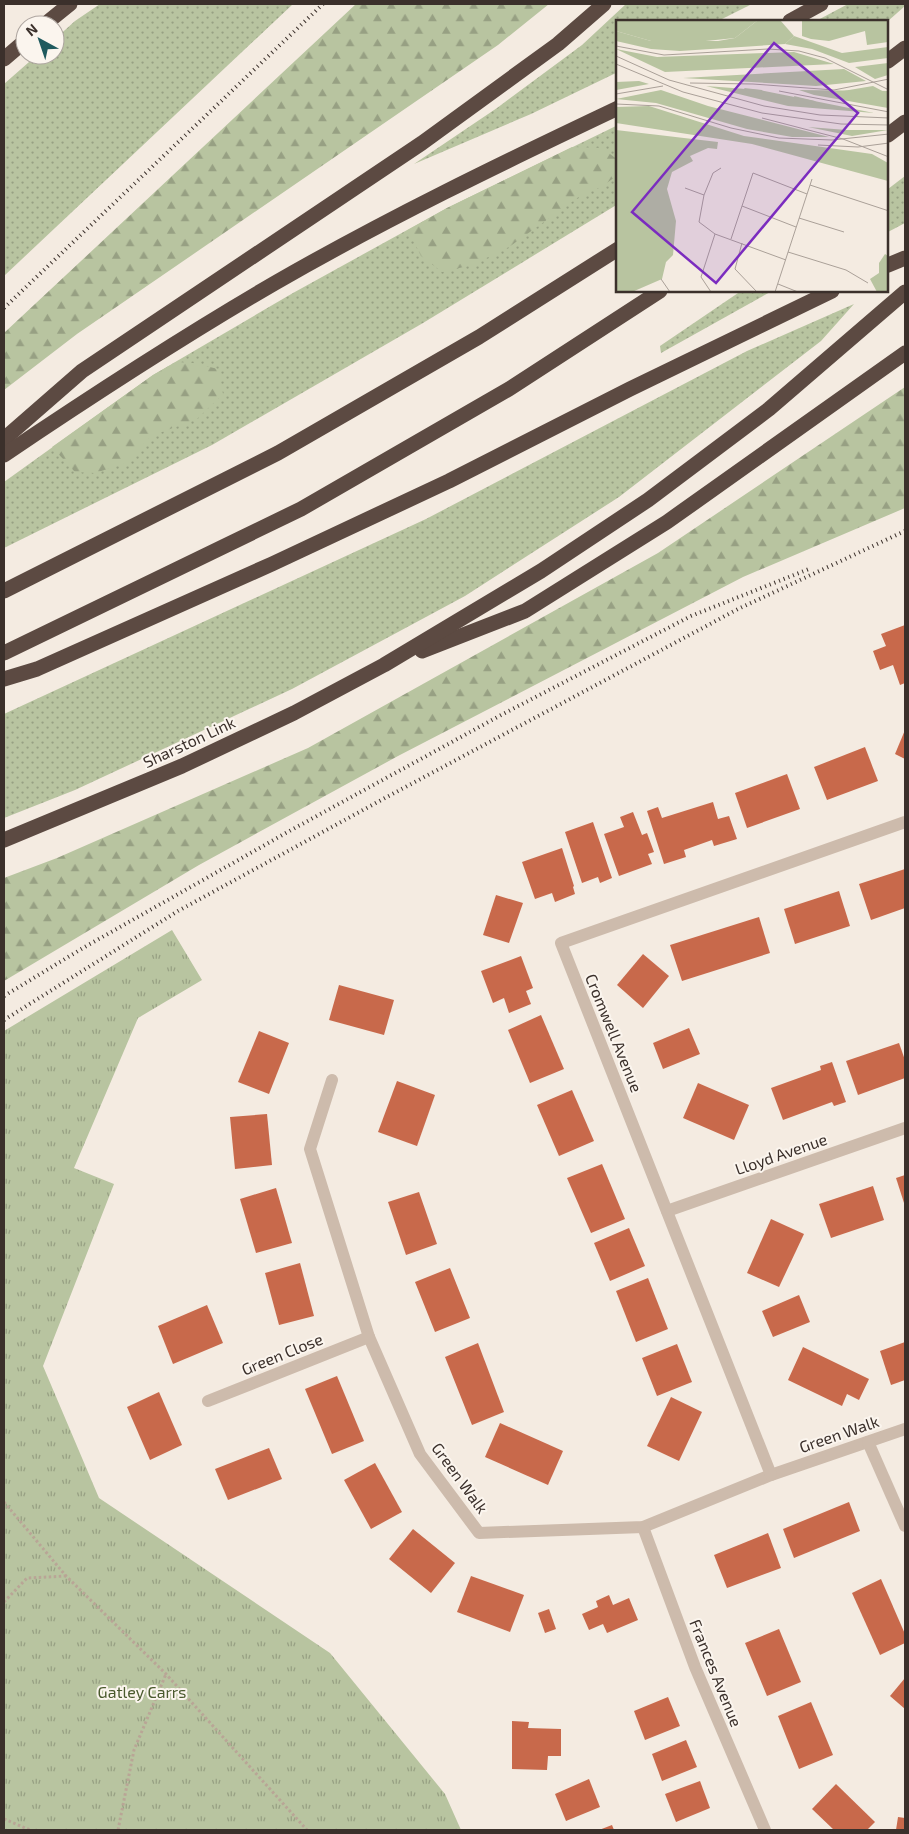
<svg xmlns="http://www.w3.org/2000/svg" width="909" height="1834" font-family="'Exo 2',sans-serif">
  <defs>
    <pattern id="grass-dots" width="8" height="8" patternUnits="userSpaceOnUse" patternTransform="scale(1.25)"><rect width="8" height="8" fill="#b8c4a0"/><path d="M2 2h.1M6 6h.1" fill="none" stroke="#97a083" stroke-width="1.8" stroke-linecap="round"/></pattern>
    <pattern id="forest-firs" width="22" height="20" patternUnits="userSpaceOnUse" patternTransform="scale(1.25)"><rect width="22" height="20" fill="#b8c4a0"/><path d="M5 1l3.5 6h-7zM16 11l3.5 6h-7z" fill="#97a083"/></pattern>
    <pattern id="park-tufts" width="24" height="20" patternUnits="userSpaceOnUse" patternTransform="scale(1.25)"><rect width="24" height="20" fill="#b8c4a0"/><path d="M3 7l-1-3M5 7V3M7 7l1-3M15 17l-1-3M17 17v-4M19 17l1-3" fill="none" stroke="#97a083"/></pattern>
  </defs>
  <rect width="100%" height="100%" fill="#f4ebe1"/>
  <g fill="url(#grass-dots)">
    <path d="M100,4H293L4,276V84L37,55H55V39L75,21Z"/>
    <path d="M626,4H752L718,21H618V72L531,114L414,164L497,108L582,45Z"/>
    <path d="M848,4H905V6L888,21H816Z"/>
    <path d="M618,125V204L423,323L212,445L4,548V482L153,375L293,293L447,208Z"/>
    <path d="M905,176V223L888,232V189Z"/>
    <path d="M741,291H772L661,353L660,346Z"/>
    <path d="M854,304L821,341L619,497L465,596L292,689L75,790L4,818V714L426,519L747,351Z"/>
  </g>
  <g fill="url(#forest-firs)">
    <path d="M356,4H549L498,45L77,334L4,390V333Z"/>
    <path d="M572,147L602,148L618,160V175L601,187L580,196L509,247L472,265L442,272L421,256L408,230L447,208Z"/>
    <path d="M176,362L193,363L218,369L223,394L197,419L151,436L126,463L95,473L75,472L52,447L153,375Z"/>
    <path d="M905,387V508L743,577L398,756L199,865L4,981V878L57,858L308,748L658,553Z"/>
  </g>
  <path fill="url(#park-tufts)" d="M172,930L202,980L138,1018L74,1168L114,1184L43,1366L99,1498L330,1653L445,1794L461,1830H4V1031Z"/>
  <g fill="#c8694b">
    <path d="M905,625V683L900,685L893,665L880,670L873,651L886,646L881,634Z"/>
    <path d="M905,730V759L895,754Z"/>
    <path d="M865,747L878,781L827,800L814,767Z"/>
    <path d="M787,774L800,809L747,828L735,793Z"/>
    <path d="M713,802L718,819L729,816L737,839L714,846L712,840L684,850L686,857L664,864L647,811L658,807L662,818Z"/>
    <path d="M633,812L642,835L647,833L654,852L648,854L652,864L619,876L604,834L624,827L620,817Z"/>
    <path d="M593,822L612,878L600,883L598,877L582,883L565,832Z"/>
    <path d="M562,848L574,886L573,887L575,894L555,902L552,893L535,899L522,862Z"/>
    <path d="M905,869V908L871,920L859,884Z"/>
    <path d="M839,891L850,926L795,944L784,909Z"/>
    <path d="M496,895L523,903L509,943L483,935Z"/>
    <path d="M759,917L770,953L682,981L670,945Z"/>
    <path d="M643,954L669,976L643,1008L617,985Z"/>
    <path d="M521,956L533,988L526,991L531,1004L509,1013L504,998L493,1003L481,971Z"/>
    <path d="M339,985L394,1000L384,1035L329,1020Z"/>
    <path d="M541,1015L564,1069L530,1083L508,1030Z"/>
    <path d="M689,1028L700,1054L663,1069L653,1043Z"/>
    <path d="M259,1031L289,1043L269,1094L238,1082Z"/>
    <path d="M899,1043L905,1060V1078L858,1095L846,1061Z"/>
    <path d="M832,1062L846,1102L834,1106L832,1102L783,1120L771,1088L821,1070L820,1066Z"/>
    <path d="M397,1081L435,1095L417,1146L378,1132Z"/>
    <path d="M698,1083L749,1105L734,1140L683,1118Z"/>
    <path d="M572,1090L594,1141L559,1156L537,1105Z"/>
    <path d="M267,1114L272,1165L235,1169L230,1117Z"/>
    <path d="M602,1164L625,1219L591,1233L567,1178Z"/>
    <path d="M905,1175V1206L896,1178Z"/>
    <path d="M873,1186L884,1220L831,1238L819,1204Z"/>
    <path d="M276,1188L292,1243L256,1253L240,1199Z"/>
    <path d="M419,1192L437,1244L406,1255L388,1202Z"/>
    <path d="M771,1219L804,1234L779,1287L747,1273Z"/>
    <path d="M629,1228L645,1266L610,1281L594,1243Z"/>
    <path d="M300,1263L314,1316L279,1325L265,1273Z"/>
    <path d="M450,1268L470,1318L435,1332L415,1282Z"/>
    <path d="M648,1278L668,1329L636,1342L616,1291Z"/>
    <path d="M799,1295L810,1322L773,1337L762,1311Z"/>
    <path d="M207,1305L223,1343L173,1364L158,1326Z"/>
    <path d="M905,1342V1380L891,1385L880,1351Z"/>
    <path d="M478,1343L504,1412L472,1425L445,1357Z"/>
    <path d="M677,1344L692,1382L657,1396L642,1358Z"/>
    <path d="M803,1347L869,1379L859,1400L847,1394L842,1406L788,1380Z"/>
    <path d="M337,1376L364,1441L332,1454L305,1389Z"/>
    <path d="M159,1392L182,1445L150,1460L127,1407Z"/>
    <path d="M671,1397L702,1412L679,1461L647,1446Z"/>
    <path d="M500,1423L563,1451L548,1485L485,1457Z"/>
    <path d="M269,1448L282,1479L228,1500L215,1469Z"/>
    <path d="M375,1463L402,1512L371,1529L344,1480Z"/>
    <path d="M849,1502L860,1531L794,1558L783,1529Z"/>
    <path d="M413,1529L455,1563L431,1593L389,1559Z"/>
    <path d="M768,1533L781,1568L727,1588L714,1555Z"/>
    <path d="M471,1576L524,1595L510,1632L457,1612Z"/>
    <path d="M881,1579L905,1634V1643L880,1655L852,1593Z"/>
    <path d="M609,1595L613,1605L629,1598L638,1620L607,1633L603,1624L589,1630L582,1614L598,1607L596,1601Z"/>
    <path d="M549,1609L556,1629L545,1633L538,1613Z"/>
    <path d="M779,1629L801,1682L767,1696L745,1643Z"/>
    <path d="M905,1678V1709L890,1696Z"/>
    <path d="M668,1697L680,1726L645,1740L634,1711Z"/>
    <path d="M811,1702L833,1755L799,1769L778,1716Z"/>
    <path d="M512,1721L529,1722L528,1728L561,1729V1756H548L547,1770L512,1769Z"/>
    <path d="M686,1740L697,1767L662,1781L652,1754Z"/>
    <path d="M589,1779L600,1807L566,1821L555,1794Z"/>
    <path d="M700,1781L710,1808L676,1822L665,1794Z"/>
    <path d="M836,1784L875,1822L867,1830H834L812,1809Z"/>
    <path d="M898,1817L905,1818V1830H896Z"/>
    <path d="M612,1825L614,1830H599Z"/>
  </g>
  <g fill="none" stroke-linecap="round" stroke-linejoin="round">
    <g stroke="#b9a596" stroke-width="3" stroke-dasharray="2.5 2.5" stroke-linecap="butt">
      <path d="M4,1502L66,1576L166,1674L307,1830"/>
      <path d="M4,1602L27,1578L66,1576"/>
      <path d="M4,1819L30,1830"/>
      <path d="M118,1830L134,1750L166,1674"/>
    </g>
    <g stroke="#cdbbac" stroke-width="12">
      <path d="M332,1080L310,1149L369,1337L420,1454L479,1533L643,1527L771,1475L905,1429"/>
      <path d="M667,1211L905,1128"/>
      <path d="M208,1401L369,1337"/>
      <path d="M868,1442L905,1526"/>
      <path d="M771,1475L561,943L905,822"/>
      <path d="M643,1527L695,1667L765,1830"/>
    </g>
    <g stroke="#5c4a42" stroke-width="15">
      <path d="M790,21L821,4"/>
      <path d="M44,25L70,4"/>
      <path d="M4,59L25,41"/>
      <path d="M888,61L905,48"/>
      <path d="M888,135L905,122"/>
      <path d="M888,265L905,258"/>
      <path d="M4,439L82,371L422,143L558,44L604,4"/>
      <path d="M4,455C93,395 182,337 275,283C386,219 502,163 618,108"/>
      <path d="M4,591L278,453L479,337L618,249"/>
      <path d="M422,651L525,611L667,522L905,353"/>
      <path d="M4,653L301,509L509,389L660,291"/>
      <path d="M4,679L37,669L272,564L449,481L630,389L832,291"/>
      <path d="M4,840L182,766L294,713L384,665L541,571L648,500L769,409L905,292"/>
    </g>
    <g stroke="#3b302b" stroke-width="4" stroke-dasharray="1 4" stroke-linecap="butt">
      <path d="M4,308L323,4"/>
      <path d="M4,996L83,948L293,829L503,714L691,616L809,569"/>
      <path d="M4,1020L178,911L385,798L738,609L905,531"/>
    </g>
  </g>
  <g text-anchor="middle" stroke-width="4" stroke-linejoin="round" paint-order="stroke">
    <g font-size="16" fill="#3b302b" stroke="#fbf5ee">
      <text transform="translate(189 742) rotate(-25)" y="6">Sharston Link</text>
      <text transform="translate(614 1033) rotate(68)" y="6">Cromwell Avenue</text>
      <text transform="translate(781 1154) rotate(-19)" y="6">Lloyd Avenue</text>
      <text transform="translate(282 1354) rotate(-22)" y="6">Green Close</text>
      <text transform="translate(839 1434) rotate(-19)" y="6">Green Walk</text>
      <text transform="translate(460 1478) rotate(54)" y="6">Green Walk</text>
      <text transform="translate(716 1673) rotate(68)" y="6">Frances Avenue</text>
    </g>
    <g font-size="16" fill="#4a5a2e" stroke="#fbf5ee">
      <text x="142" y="1698">Gatley Carrs</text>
    </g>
  </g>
  <g transform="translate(616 20)">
    <rect width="272" height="272" fill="#f4ebe1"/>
    <path d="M0,0H142L119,18L70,23L35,21L0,11ZM186,0H272V22L251,25L249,11L213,21L195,19L186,16ZM178,16L226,33L272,27V38L233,43L196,29L169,24ZM0,29L41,37L178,32L218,44L49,52ZM23,61L33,64L0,70V62ZM90,66L143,70L258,93L172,86ZM45,70L92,86L213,117H176L131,109L40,83L0,79ZM183,70L272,71V88L198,75ZM192,107L231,110H272L236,116ZM269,234L272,236V272H261L254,259L263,253V243Z" fill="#b8c4a0"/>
    <path d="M142,0H164L178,16L169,24L64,31L35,29L0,21V11L35,21H102L119,18ZM272,43V55L259,59L239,47ZM228,49L250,61L200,66L67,58ZM257,66L272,74L259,80L230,77L227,71ZM128,68L146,70L149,74L148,77L134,76ZM178,76L199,81L203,87L181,84ZM33,86L128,116L256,134L272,143V161L136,124L0,103V87Z" fill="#b8c4a0"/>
    <path d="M0,110L102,122L101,129L92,128L74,136L77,141L56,152L51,169L60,201L57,235L50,242L46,259L16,272H0Z" fill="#b8c4a0"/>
    <path fill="none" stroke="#aaa098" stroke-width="1" d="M0,26L48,35L152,29L183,31L209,38L273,70M0,36L53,60L148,86L204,95L273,98M0,44L67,72L146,93L225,104L273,105M74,63L137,64L218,70L273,59M163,71L273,92M0,74L47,66M0,84L43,86L115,108L163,118L216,120L273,114M146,98L227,119L273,137M202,125L242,127L273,123M105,148L97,153L88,175L83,202L99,214L170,240M194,165L273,191M69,168L88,175M126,186L180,207M183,198L228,212M115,219L137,153L191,174M126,223L119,249L141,272M172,232L230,250L252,263M45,259L54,272M162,264L182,272M95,272L85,257L99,214M159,272L196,159"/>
    <path fill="#7b2cbf" fill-opacity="0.15" stroke="#7b2cbf" stroke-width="2.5" d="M158,23L242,93L100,263L16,192Z"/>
    <rect width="272" height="272" fill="none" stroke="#3b302b" stroke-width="2.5"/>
  </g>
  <rect width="909" height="1834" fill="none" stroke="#3b302b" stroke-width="10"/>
  <g transform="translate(40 40) rotate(320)"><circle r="24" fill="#fbf5ee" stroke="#aea6a0"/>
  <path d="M0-4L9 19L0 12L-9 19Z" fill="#1f5a5e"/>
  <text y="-8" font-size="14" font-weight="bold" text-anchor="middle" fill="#3b302b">N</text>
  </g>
</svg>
